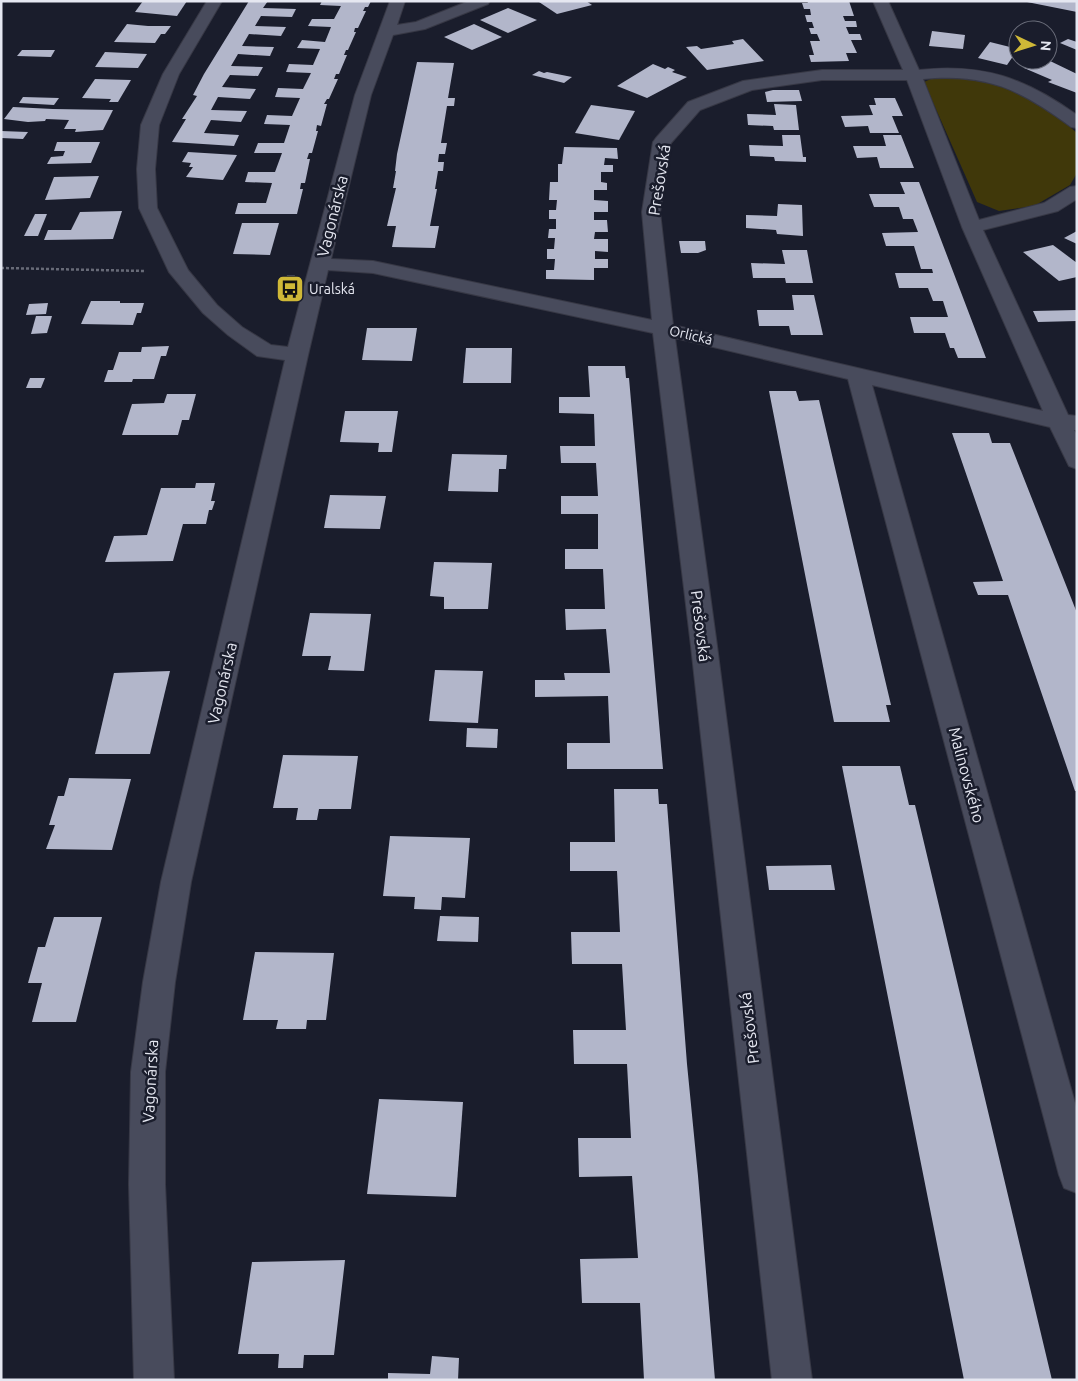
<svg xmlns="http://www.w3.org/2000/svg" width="1078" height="1381" font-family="Ubuntu,sans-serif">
  <rect width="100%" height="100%" fill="#1a1d2c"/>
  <path fill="#40380a" d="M938,76C977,78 1011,84 1045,106C1056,113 1066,124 1077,133V173L1070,185L1034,206L999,211L977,202L924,82Z"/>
  <g fill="#b2b6ca">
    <path d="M143,1H187L177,16L135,12Z"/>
    <path d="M249,1H268L263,8L296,9L292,17L261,16L255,26L286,27L281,36L249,34L242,46L274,47L270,56L238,54L231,66L263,67L258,76L230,75L222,87L256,89L250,99L218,97L211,110L247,111L241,122L211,120L204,133L239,135L234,146L172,142L186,119H182L197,96L193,95L204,74Z"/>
    <path d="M322,1H371L368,7H365L363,11H366L358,28H355L354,32H356L348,50H346L344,55H347L339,74H336L334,79H338L329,99H327L324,104H327L321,126L317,125L316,131H318L312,153H309L307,159H310L305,183H301L300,189H303L297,214H235L238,203H266L272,183L245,182L248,172H275L282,153H254L258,143H284L290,125L264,124L267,115L292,116L300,98L275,97L278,88L303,89L311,73L286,72L289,64L313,65L320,49L297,48L302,40L325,42L331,27L308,26L312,19H334L341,6L320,5Z"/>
    <path d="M543,1H586L592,5L557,14L539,2Z"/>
    <path d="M807,1H849L854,16H843L845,21H856L857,27H846L849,34H860L862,40H851L857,53H846L849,61L811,62L809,55H814L810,41H820L817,34H811L809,28H814L812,22H807L805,15H811L810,9H804L802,3H808Z"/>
    <path d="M1027,1H1077V12L1027,2Z"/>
    <path d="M508,8L537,20L508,33L480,20Z"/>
    <path d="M127,24L148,26H171L165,34H161L155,43L114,42Z"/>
    <path d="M474,24L502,37L472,50L444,37Z"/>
    <path d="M932,31L965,35L963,49L929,46Z"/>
    <path d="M743,39L764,61L707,70L686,47L697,46L701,49L734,44L732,41Z"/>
    <path d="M1068,39L1077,42V50L1060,43Z"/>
    <path d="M990,42L1018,49L1007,65L978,58Z"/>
    <path d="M22,50H55L51,57L17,56Z"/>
    <path d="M105,52L147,54L138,68L95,67Z"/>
    <path d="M1040,60H1048L1077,74V93L1048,82L1052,80L1024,68Z"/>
    <path d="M417,62L454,63L448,98H455L454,106H447L441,143H447L445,154H439L438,162H444L443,171H438L435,189H437L430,226H439L435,248L392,247L396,226H387L396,188H393L396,171H395L397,154Z"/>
    <path d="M653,64L665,69L668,67L675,70L672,72L687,77L647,98L617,86Z"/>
    <path d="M539,71L544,73L547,72L572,77L564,83L532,75Z"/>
    <path d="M95,79L131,80L118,102H109L111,99L82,98Z"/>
    <path d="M773,90H799L802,101L767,102L765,92Z"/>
    <path d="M23,97L59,98L54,105L19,103Z"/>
    <path d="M874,98H895L903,116H892L899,133H870L868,126L845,127L841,116L873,115L869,105H876Z"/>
    <path d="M774,104L796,105L799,130H774L773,126L748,125L747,114L776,115Z"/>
    <path d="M591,105L635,111L619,140L575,133Z"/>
    <path d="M13,107L53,109L113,110L103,130L75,132L76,129H64L69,120L46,119L45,121L28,122L4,119Z"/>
    <path d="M1,131L28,132L23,139L1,138Z"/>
    <path d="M782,135H800L803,157H806V162L775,161L774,157L750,156L749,145L783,146Z"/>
    <path d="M883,135H901L914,168H880L877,157L857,158L853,146H886Z"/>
    <path d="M57,142H100L91,163L47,164L51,157L63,156L65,151H54Z"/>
    <path d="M564,147L617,148L618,159L605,158L604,165H613V172H601V182L607,183V190H594V200L608,201V212H594V220H607L608,232H595L594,239H608V252L595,251V259H608V268H594V280L546,279V270H554L555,259H547V249H554L555,238H548L549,229H556V219H549V210H556L557,200H549L550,182H558V164H562Z"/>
    <path d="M188,152L237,155L223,180L186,177L193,167H189L191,163L182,162Z"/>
    <path d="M99,176L90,198L45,200L54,177Z"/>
    <path d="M900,182H919L986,358H958L954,348H950L945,333H914L910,317H948L943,301H933L928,288H899L895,273H933L932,269H921L914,246H886L882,233L918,232L913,219H903L899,207H874L869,194H905Z"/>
    <path d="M778,204L802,205L803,236L777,234L776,230L746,228V215L777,216Z"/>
    <path d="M122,211L113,239L44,240L48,230H71L80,212Z"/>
    <path d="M35,214H47L38,236H24Z"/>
    <path d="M242,223H279L270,255L233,254Z"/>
    <path d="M1077,231V244L1064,238Z"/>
    <path d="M679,241H705L706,250L698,253H681Z"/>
    <path d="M1053,245L1077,263V277L1059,281L1023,252Z"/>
    <path d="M782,250H807L813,283H786L785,278H753L751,263L785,264Z"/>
    <path d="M287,275H295L292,286H284Z"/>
    <path d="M792,295H814L823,335H791L789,326H759L757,310H794Z"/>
    <path d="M91,301H120V303H144L141,313H137L133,325L81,324Z"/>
    <path d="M48,303L46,314L26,315L29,304Z"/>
    <path d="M1077,310V321L1038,322L1033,311Z"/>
    <path d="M36,316H52L47,333L31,334Z"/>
    <path d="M367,328H417L412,361L362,360Z"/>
    <path d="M169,346L166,356H161L154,379H133L132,382H104L108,370H113L119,352H141L142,347Z"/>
    <path d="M466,348H512L511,383H463Z"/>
    <path d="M588,366H625L626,378H629L663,769H567V743H610L608,696L535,697V680H565L564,673H610L606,629L566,630L565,609H605L603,569H565V549H598V514H561V496H598L596,463H561L560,446H595L594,414L559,413V397H590Z"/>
    <path d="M30,378H45L41,388H26Z"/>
    <path d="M769,391H796L799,401L819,400L891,705H886L890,722H834Z"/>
    <path d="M167,394H196L189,420H182L178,435H122L132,404L164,403Z"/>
    <path d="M345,411H398L392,452H378L379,443L340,442Z"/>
    <path d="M952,433H989L992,443H1010L1077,613V791H1075L1008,595H978L973,582L1003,581Z"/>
    <path d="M452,454L507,455L506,469H499L498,492L448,491Z"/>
    <path d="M196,483H215L211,501H215L212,510H209L206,524H183L173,561L105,562L114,536L147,535L161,488H195Z"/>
    <path d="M330,495L386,496L380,529L324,528Z"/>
    <path d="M434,562L492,563L488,609H444V597L430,596Z"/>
    <path d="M310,613L371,614L364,671L328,670L331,656H302Z"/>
    <path d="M435,670L483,671L478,723L429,721Z"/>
    <path d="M170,671L150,754H95L114,673Z"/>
    <path d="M467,728L498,729L497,748L466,747Z"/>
    <path d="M283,755L358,756L351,809H319L317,820H296L298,808H273Z"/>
    <path d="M842,766H900L909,805H915L1052,1380H964Z"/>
    <path d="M69,778L131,779L112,850L46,849L55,825H49L58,796H64Z"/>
    <path d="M614,789H658L659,804H667L687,1064L698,1176L715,1380H644L640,1303H582L580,1259L638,1258L632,1176L579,1177L578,1138H631L627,1064H574L573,1030H626L622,964H572L571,932H620L617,871H570V842H615Z"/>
    <path d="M390,836L470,838L465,898L442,897L441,910L414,909L415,897L383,896Z"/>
    <path d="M831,865L835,890H769L766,866Z"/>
    <path d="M440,916L479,917L478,942L437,941Z"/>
    <path d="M54,917H102L76,1022H32L42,983H28L38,947H45Z"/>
    <path d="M255,952L334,953L326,1020H307L306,1029H276L278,1020H243Z"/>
    <path d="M379,1099L463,1102L456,1197L367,1194Z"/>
    <path d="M345,1260L334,1355H304L303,1368H278L279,1354H238L252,1262Z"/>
    <path d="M432,1356L459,1358L458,1380H388V1373L430,1374Z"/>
  </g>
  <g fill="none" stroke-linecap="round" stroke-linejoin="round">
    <g stroke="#373845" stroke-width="2">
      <path id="minor" d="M207,1H222L179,74L159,125L155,169L157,208L188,270L217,305L242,327L271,345L288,347L355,95L390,1H405L397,25L416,22L469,1H490L488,4L425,29L393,35L371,95L331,259L373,261L652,320L642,212L653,142L656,138L688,102L743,81L822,70H903L873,1H888L919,70C983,63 1025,78 1077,115V128L1071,127C1021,90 987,73 923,79L979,220L1044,203L1070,187L1077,186V199L1058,211L983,230L1068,415L1077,416V430H1074L1077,435V469L1069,466L1050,427L872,385L1077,1110V1193L1064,1188L1059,1175L848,379L675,338L717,646L812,1380H772L691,646L653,333L373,273L328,270L308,355L191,882L175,982L165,1072V1184L174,1380H134L129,1184L131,1072L143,982L161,882L285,360L257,356L228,335L203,313L169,272L139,208L137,169L141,125L163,74ZM822,80H907L962,227L1043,411L673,325L660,212L671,143L700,110L752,90Z"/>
    </g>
    <path stroke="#686b78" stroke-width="2.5" stroke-dasharray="3 2" stroke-linecap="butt" d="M1,268L146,271"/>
    <use href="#minor" fill="#484b5c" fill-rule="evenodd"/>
  </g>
  <defs>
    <g id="bus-square" transform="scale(1.4375)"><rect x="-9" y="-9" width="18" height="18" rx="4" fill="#cfb837" stroke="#1a1d2c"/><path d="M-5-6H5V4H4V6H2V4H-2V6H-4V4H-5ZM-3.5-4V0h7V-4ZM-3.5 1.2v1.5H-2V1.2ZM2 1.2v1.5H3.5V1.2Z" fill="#111"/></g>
  </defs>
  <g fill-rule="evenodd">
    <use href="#bus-square" x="290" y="289"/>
  </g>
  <g text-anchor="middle" stroke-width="5" stroke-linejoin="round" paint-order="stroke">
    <g font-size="14" fill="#e5e7f1" stroke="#1a1d2c" text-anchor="start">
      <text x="309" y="294">Uralská</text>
    </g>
    <g font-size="14" fill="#e5e7f1" stroke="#1a1d2c">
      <text transform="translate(691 335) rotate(13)" y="5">Orlická</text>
    </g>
    <g font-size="16" fill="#e5e7f1" stroke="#1a1d2c">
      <text transform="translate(659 180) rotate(-81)" y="6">Prešovská</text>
      <text transform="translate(332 216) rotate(-76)" y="6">Vagonárska</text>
      <text transform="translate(701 626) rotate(83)" y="6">Prešovská</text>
      <text transform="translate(222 683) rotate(-77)" y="6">Vagonárska</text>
      <text transform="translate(967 775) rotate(75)" y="6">Malinovského</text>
      <text transform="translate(749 1028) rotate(-97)" y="6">Prešovská</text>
      <text transform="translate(150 1081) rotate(-87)" y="6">Vagonárska</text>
    </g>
  </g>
  <rect width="1078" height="1381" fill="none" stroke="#e5e7f1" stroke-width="5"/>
  <g transform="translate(1033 45) rotate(94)"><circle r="24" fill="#1a1d2c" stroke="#6b6e7b"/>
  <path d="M0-4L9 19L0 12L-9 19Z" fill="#cfb837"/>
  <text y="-8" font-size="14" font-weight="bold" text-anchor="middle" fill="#e5e7f1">N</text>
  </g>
</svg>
